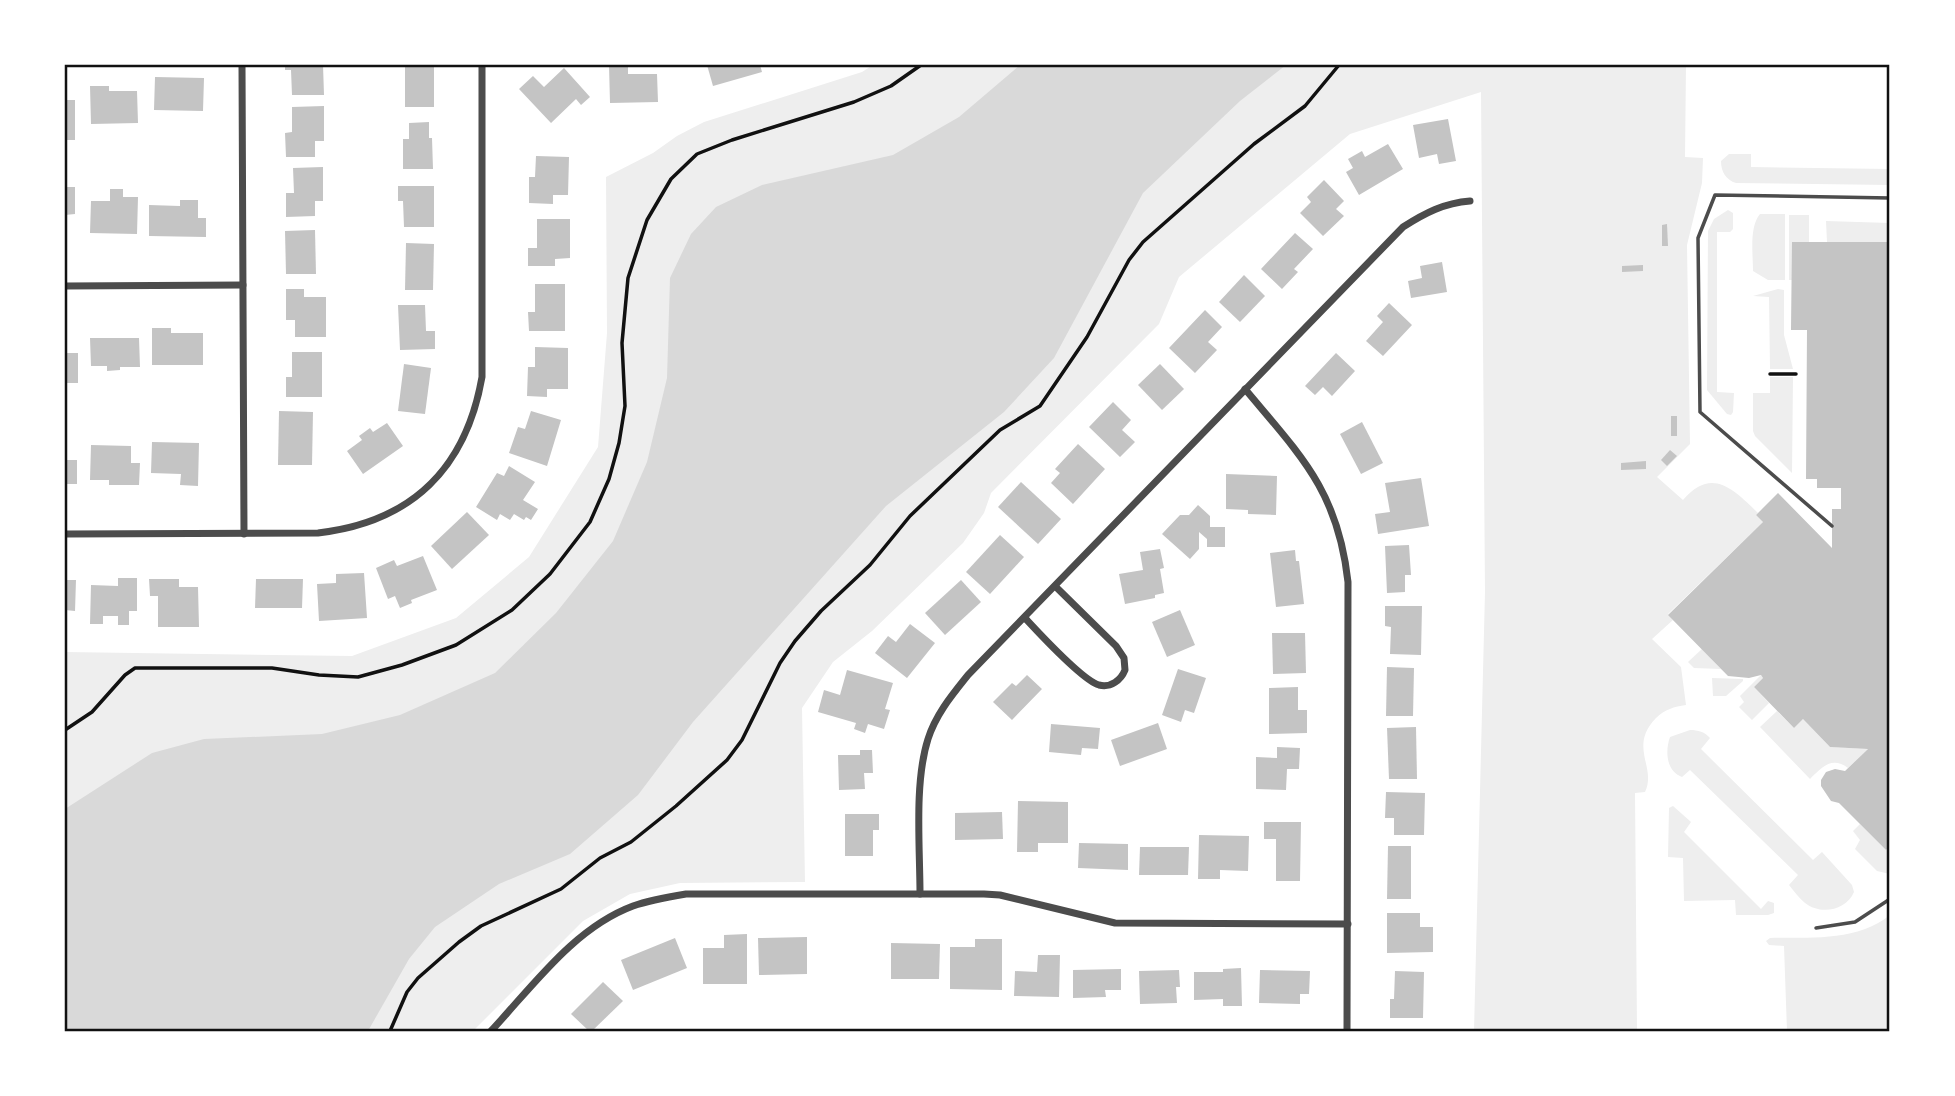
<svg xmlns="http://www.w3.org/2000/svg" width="1955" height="1096" font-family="'Source Sans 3',sans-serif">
  <rect width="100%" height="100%" fill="#fff"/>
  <g fill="#eee">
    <path d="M873,65H1686L1685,157L1703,158L1702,183L1687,245L1690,444L1657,477L1683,500C1712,466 1734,490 1758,513L1756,515L1763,522L1668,614L1673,620L1652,639L1681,667L1686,705C1674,707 1665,709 1656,718C1628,747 1657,767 1645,792L1635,793L1637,1031H1474L1485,592L1481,92L1350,134L1179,277L1159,324L991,493L984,513L963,543L872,631L833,662L802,708L805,882L680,883L630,894L583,921L473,1031H65V652L352,656L456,618L529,557L598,447L607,333L606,177L653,153L677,136L704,122L862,72Z"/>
    <path d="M1729,154H1751V167L1890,169V185L1736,183C1726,180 1721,172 1721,161Z"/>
    <path d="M1728,210L1733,213V229L1730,232H1717V392L1734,393L1733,412L1731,415L1727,414L1707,390L1708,231L1714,219Z"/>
    <path d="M1760,214H1785V280H1768L1753,271C1753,254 1749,227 1760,214Z"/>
    <path d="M1789,215H1809V242H1792V280H1789Z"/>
    <path d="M1826,221L1890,223V242H1827Z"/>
    <path d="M1778,289L1784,290V335L1793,369H1770L1769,297L1753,296Z"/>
    <path d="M1770,377H1793L1792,473L1755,436L1753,431V393H1770Z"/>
    <path d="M1702,649L1721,669L1694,668L1688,662Z"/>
    <path d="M1761,675L1763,678L1754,687L1769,703L1752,720L1739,707L1744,702L1740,696Z"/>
    <path d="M1712,678L1743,679V681L1726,696H1713Z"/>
    <path d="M1777,711L1794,728L1803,719L1830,747L1868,749L1848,768C1832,756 1822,767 1810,779L1760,727Z"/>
    <path d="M1690,730C1698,730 1705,732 1710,738L1701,749L1813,860L1822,852L1852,885L1854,892C1846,911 1820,915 1805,903C1799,898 1794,891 1789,885L1798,875L1690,770L1682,777C1666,771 1665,751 1670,737Z"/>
    <path d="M1673,806L1691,822L1684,832L1761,909L1768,901L1774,903V913L1768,915H1736L1735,900L1684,901L1683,858L1668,857L1669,808Z"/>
    <path d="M1860,824L1886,850L1890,846V874L1877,871L1855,849L1860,840L1853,831Z"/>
    <path d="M1890,915V1031H1787L1784,946L1769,945L1766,941L1770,938C1810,937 1856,942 1890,915Z"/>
  </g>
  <path fill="#d9d9d9" d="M1020,65H1286L1240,101L1143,193L1054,358L1004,412L886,506L693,722L638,795L570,854L499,884L435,927L409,959L368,1031H65V809L152,753L204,739L322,734L400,715L495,673L556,613L613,541L647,462L667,378L670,278L691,234L716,207L762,185L893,155L959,117Z"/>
  <g fill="#c4c4c4">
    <path d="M285,65H323L324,95H292L291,70H285Z"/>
    <rect x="405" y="65" width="29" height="42"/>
    <path d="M609,65H628V74H657L658,102L610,103Z"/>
    <path d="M707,65H760L762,72L713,86Z"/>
    <path d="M564,68L590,97L581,105L576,99L551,123L519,89L533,76L544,87Z"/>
    <path d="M155,77L204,78L203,111L154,110Z"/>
    <path d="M90,86H109V91H137L138,123L91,124Z"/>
    <rect x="65" y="100" width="10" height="40"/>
    <path d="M324,106V141H315V157H286L285,133L292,132V107Z"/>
    <path d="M1448,119L1456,161L1439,164L1437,154L1419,158L1413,125Z"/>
    <path d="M429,122V138H432L433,169H403V139H409V123Z"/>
    <path d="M1388,144L1403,169L1359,195L1346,172L1353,168L1348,159L1362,151L1365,157Z"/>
    <path d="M536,156L569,157L568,195H553V204L529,203V177H535Z"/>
    <path d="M323,167V201H315V216L286,217V193H294L293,168Z"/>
    <path d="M1324,180L1344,201L1336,209L1344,216L1323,236L1300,213L1311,202L1307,197Z"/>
    <path d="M398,186H434V227H404L403,201H398Z"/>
    <path d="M65,187H75V214L65,215Z"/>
    <path d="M110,189H123V197H138L137,234L90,233L91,201H110Z"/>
    <path d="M180,200H198V218H206V237L149,236V205L180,206Z"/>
    <path d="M537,219H570V258L555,259V266H528V248H537Z"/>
    <path d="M1667,224L1668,246H1662V225Z"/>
    <path d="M315,230L316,274H286L285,231Z"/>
    <path d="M1295,233L1313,249L1294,269L1298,272L1282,289L1261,269Z"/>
    <path d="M1792,242H1890V846L1886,850L1839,803L1831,801L1821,786V780L1826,772L1835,769L1845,771L1868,749L1830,747L1803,719L1794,728L1754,687L1763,678L1761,675L1749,678L1728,676L1668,615L1763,522L1756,515L1778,493L1832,548V509H1841V488H1817V479H1806L1807,330H1791Z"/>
    <path d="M406,243L434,244L433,290H405Z"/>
    <path d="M1442,262L1447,292L1411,298L1408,281L1422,278L1420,266Z"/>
    <path d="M1643,265V271L1622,272V266Z"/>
    <path d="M1244,275L1265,296L1240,322L1219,302Z"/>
    <path d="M535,284H565V331H529L528,312H535Z"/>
    <path d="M286,289H304V297H326V337H295V320H286Z"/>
    <path d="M1389,303L1412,325L1383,356L1366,341L1383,322L1377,316Z"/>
    <path d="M398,305H425L426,331H435V349L400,350Z"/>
    <path d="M1205,310L1222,327L1208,342L1217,350L1195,373L1169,348Z"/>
    <path d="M152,328H171V333H203V365H152Z"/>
    <path d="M90,338H139L140,367H120V370L107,371V366H91Z"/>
    <path d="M535,347L568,348V389H547V397L527,396L528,367H535Z"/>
    <path d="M292,352H322V397H286V377H292Z"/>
    <rect x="65" y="353" width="13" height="30"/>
    <path d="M1336,353L1355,371L1332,396L1323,387L1315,395L1305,386Z"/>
    <path d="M404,364L431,368L425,414L398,411Z"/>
    <path d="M1160,364L1184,389L1162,410L1138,385Z"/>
    <path d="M1113,402L1131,420L1122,430L1135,442L1120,457L1089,427Z"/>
    <path d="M279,411L313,412L312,465H278Z"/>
    <path d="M531,411L561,420L547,466L509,453L518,427L525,429Z"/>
    <rect x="1671" y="416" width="6" height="20"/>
    <path d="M1362,422L1383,463L1361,474L1340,434Z"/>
    <path d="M387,423L403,446L363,474L347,451L362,440L359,436L370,428L373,432Z"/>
    <path d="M152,442L199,443L198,486L180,485L181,474L151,473Z"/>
    <path d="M1078,444L1105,469L1073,504L1051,483L1060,473L1055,469Z"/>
    <path d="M91,445L131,446V463H140L139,485H109V480H90Z"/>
    <path d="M65,447H67V460H77V484H65Z"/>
    <path d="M1670,450L1677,456L1667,466L1661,460Z"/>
    <path d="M1646,461V469L1621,470V463Z"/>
    <path d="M509,466L535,482L523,500L538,509L531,520L526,517L524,520L514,514L510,520L500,514L497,520L476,507L497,473L504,476Z"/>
    <path d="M1226,474L1277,476L1276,515L1248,514V510L1226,509Z"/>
    <path d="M1421,478L1429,526L1378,534L1375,514L1390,512L1385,483Z"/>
    <path d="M1021,482L1061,519L1038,544L998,507Z"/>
    <path d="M1198,505L1210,516V527H1225V547H1207V539L1199,532V549L1190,559L1162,534L1180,515H1189Z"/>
    <path d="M467,512L489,535L452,569L431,546Z"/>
    <path d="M1000,535L1024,557L990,594L966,572Z"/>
    <path d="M1409,545L1411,575H1405V592L1387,593L1385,546Z"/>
    <path d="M1160,549L1164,568L1160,569L1164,593L1155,595V598L1125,604L1119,574L1143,570L1140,552Z"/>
    <path d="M1295,550L1296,561H1299L1304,604L1276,607L1270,553Z"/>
    <path d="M423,556L437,590L411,600L412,603L400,608L395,596L388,599L376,568L394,560L397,566Z"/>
    <path d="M364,573L367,618L319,621L317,584L336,583V574Z"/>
    <path d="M118,578H137V611H129V625H118V616H103V624H90L91,585L118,586Z"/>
    <path d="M149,579H179V587H198L199,627H158V596H150Z"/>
    <path d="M256,579H303L302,608H255Z"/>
    <path d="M65,580H76L75,611L65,610Z"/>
    <path d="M961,580L981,602L945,635L925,613Z"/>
    <path d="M1385,606H1422L1421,655L1390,654L1391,627L1385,626Z"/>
    <path d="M1180,610L1195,645L1167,657L1152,622Z"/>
    <path d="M910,624L935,643L907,678L875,653L888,636L896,642Z"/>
    <path d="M1272,633H1305L1306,673L1273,674Z"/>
    <path d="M1387,667L1414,668L1413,716H1386Z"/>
    <path d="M1178,669L1206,678L1194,713L1185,710L1181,722L1162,715Z"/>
    <path d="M847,670L893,683L885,709L890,710L884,729L868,724L865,733L854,729L856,723L818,712L824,690L840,695Z"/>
    <path d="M1027,675L1042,689L1012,720L993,702L1012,683L1016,686Z"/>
    <path d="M1298,687V710H1307V733L1269,734V688Z"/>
    <path d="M1158,723L1167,749L1120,766L1111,740Z"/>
    <path d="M1051,724L1100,728L1098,749L1082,748L1081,755L1049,752Z"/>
    <path d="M1416,727L1417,779H1389L1387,728Z"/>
    <path d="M1277,747L1300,748L1299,769H1287L1286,790L1256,789V757L1277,758Z"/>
    <path d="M860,750H872L873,773H864L865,789L839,790L838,755H860Z"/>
    <path d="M1386,792L1425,793L1424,835H1394V818H1385Z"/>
    <path d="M1018,801L1068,802V843H1038V852H1017Z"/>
    <path d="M1002,812L1003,839L955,840V813Z"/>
    <path d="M845,814H879V830H873V856H845Z"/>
    <path d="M1264,822H1301L1300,881H1276V839H1264Z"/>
    <path d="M1199,835L1249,836L1248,871L1220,870V879H1198Z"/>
    <path d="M1079,843L1128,844V870L1078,868Z"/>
    <path d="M1388,846H1411V899H1387Z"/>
    <path d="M1140,847H1189L1188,875H1139Z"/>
    <path d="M1387,913H1420V927H1433V952L1387,953Z"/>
    <path d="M747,934V984H703V948H724V935Z"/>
    <path d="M807,937V974L759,975L758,938Z"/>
    <path d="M675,938L687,968L633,990L621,960Z"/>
    <path d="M975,939H1002V990L950,989V947H975Z"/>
    <path d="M891,943L940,944L939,979H891Z"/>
    <path d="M1038,955H1060L1059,997L1014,996L1015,971L1037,972Z"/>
    <path d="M1241,968L1242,1006H1223V999L1194,1000V972H1223V969Z"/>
    <path d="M1121,969V990H1105L1106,997L1073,998V970Z"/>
    <path d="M1179,970L1180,987H1176L1177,1003L1140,1004L1139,971Z"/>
    <path d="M1260,970L1310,971L1309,994H1300V1004L1259,1003Z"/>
    <path d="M1395,971L1424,972L1423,1018H1390V999H1394Z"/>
    <path d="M603,982L623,1001L592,1031H589L571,1014Z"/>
  </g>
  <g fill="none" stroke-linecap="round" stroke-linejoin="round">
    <g stroke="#111" stroke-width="3.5">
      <path d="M1770,374H1796"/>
      <path d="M65,730L92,712L125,675L135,668H272L319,675L358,677L402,665L456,645L512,610L550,574L590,522L609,479L619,443L625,406L622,343L628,278L647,220L671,179L697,154L732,140L854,102L891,86L921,65"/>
      <path d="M390,1031L407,992L418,978L459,942L481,926L561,889L600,858L631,842L676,806L727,760L742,740L780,663L795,641L821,611L870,565L910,516L1000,430L1040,406L1087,337L1129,260L1143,242L1254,144L1305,106L1339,65"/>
    </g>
    <g stroke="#4c4c4c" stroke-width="3.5">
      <path d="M1832,526L1700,412L1698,238L1715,195L1890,198"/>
      <path d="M1816,928L1855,922L1890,899"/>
    </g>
    <g stroke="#4c4c4c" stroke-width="7">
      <path d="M242,65L244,534"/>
      <path d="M65,286L243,285"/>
      <path d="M1245,389C1301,456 1338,491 1348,582L1347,1031"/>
      <path d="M65,534L318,533C412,522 466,468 482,377V65"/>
      <path d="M1025,618C1039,633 1082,680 1099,685C1111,688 1121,680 1125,670L1124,658L1116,646L1056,587"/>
      <path d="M920,894C920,847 914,783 928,739C936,714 952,695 968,675L1403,227C1425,213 1444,203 1470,201"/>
      <path d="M491,1031C533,986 574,928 633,906C650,900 668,897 686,894H984L1000,895L1115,923L1348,924"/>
    </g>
  </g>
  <rect width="1955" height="1096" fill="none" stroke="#ffffff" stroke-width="133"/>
  <rect x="66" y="66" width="1822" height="964" fill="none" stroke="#111" stroke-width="2.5"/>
</svg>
